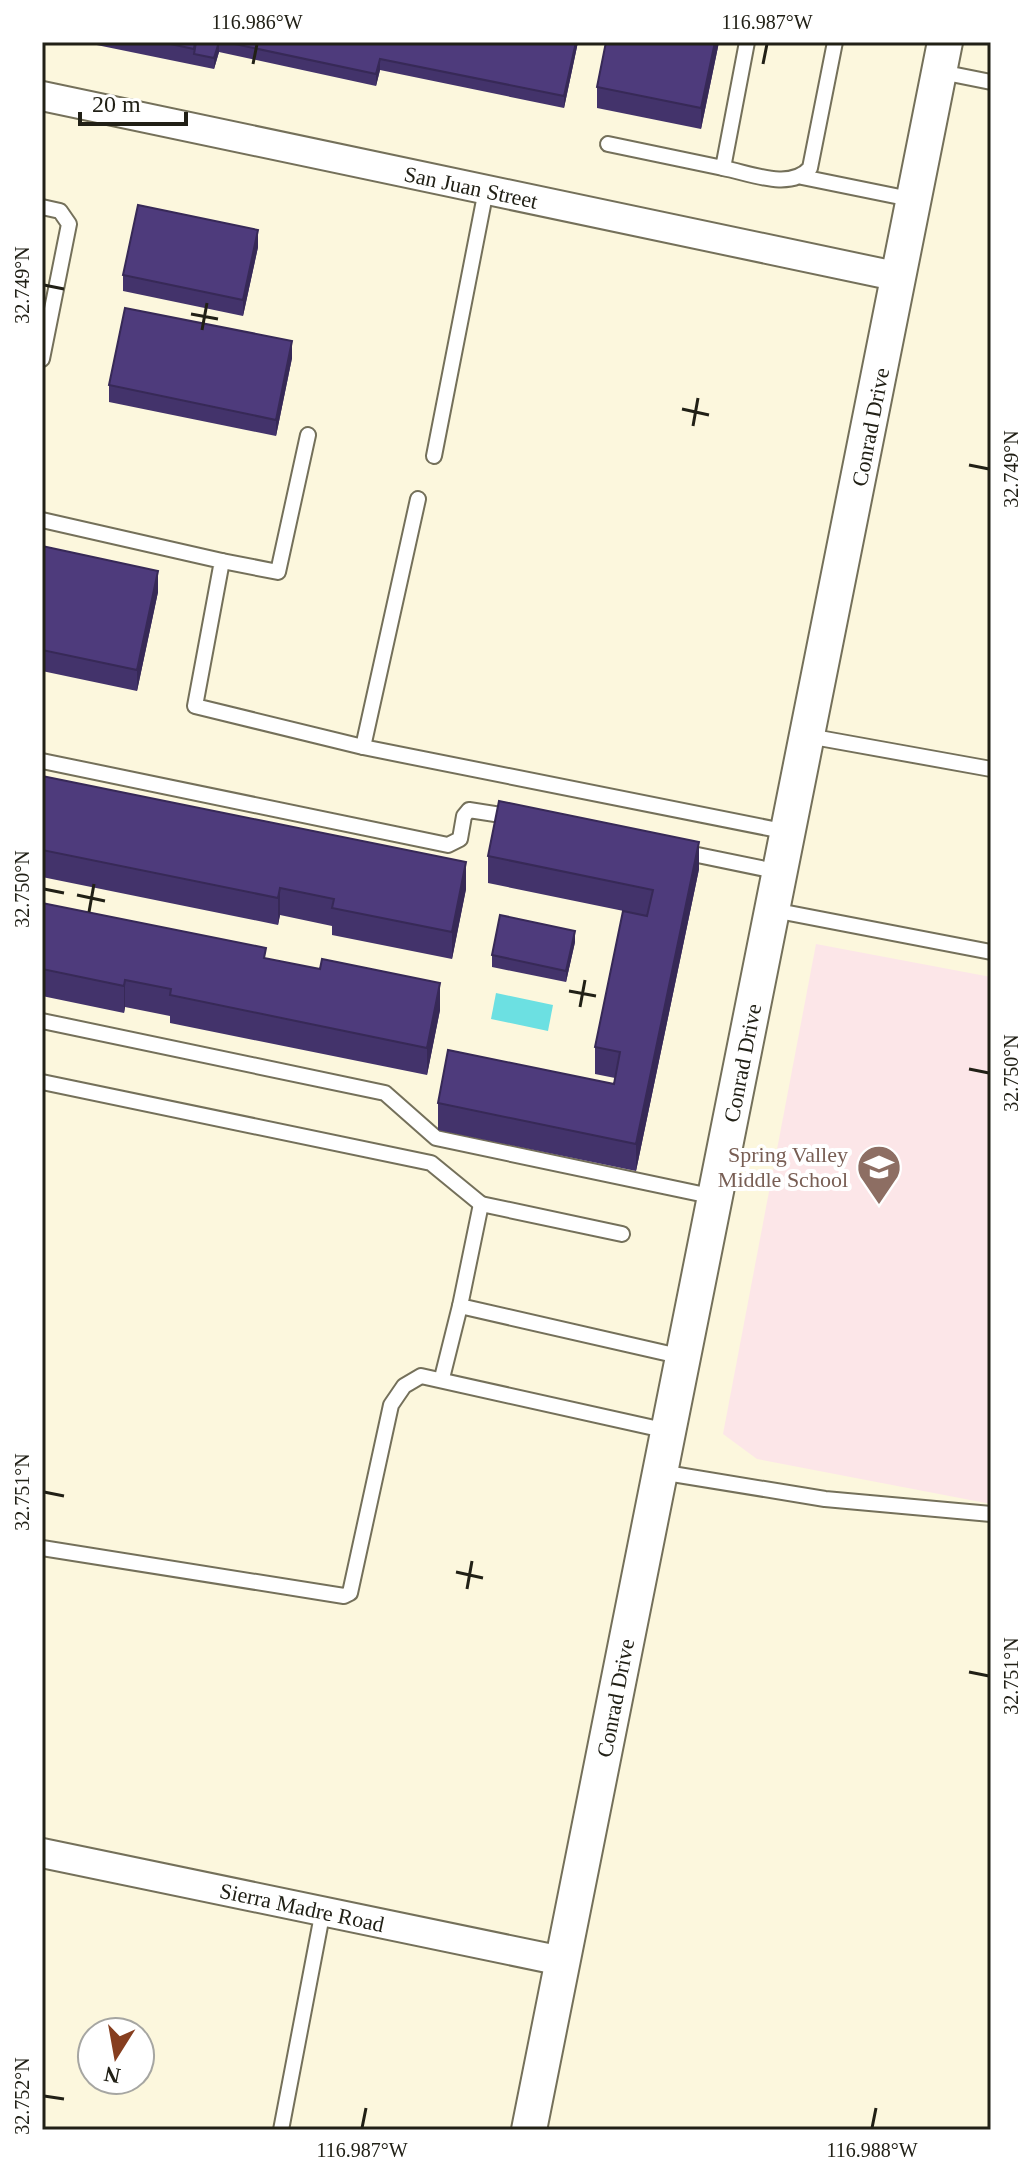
<svg xmlns="http://www.w3.org/2000/svg" width="1033" height="2172" font-family="Georgia,serif">
  <rect width="100%" height="100%" fill="#fcf7dd"/>
  <path fill="#fce6e8" d="M816,944L991,977V1504L757,1459L723,1434Z"/>
  <path fill="#6ce0e2" d="M496,993L553,1005L548,1031L491,1019Z"/>
  <g fill="none" stroke-linecap="round" stroke-linejoin="round">
    <g stroke="#74705a" stroke-width="18">
      <g id="service">
        <path d="M941,72L991,82"/>
        <path d="M608,144L723,168L747,42"/>
        <path d="M723,168C750,173 790,191 810,168L835,42"/>
        <path d="M802,177L915,200"/>
        <path d="M42,207L60,211L69,224L42,359"/>
        <path d="M434,456L486,190"/>
        <path d="M418,499L363,747L788,832"/>
        <path d="M42,520L222,561L195,706L363,747"/>
        <path d="M222,561L278,572L308,435"/>
        <path d="M808,736L991,769"/>
        <path d="M42,761L448,845L460,839L464,816L469,810L514,817"/>
        <path d="M683,852L780,872"/>
        <path d="M773,910L991,952"/>
        <path d="M42,1021L385,1093L436,1138L715,1197"/>
        <path d="M42,1082L431,1163L481,1204"/>
        <path d="M622,1234L481,1204L460,1306L683,1357"/>
        <path d="M442,1378L460,1306"/>
        <path d="M660,1472L825,1499L991,1514"/>
        <path d="M42,1548L344,1596L350,1593L391,1405L404,1386L421,1376L668,1431"/>
        <path d="M281,2130L323,1910"/>
      </g>
    </g>
    <g stroke="#74705a" stroke-width="32">
      <g id="minor">
        <path d="M42,96L900,277"/>
        <path d="M42,1853L562,1961"/>
      </g>
    </g>
    <g stroke="#74705a" stroke-width="38">
      <path id="tertiary" d="M529,2130L945,42"/>
    </g>
    <use href="#service" stroke="#fff" stroke-width="14"/>
    <use href="#minor" stroke="#fff" stroke-width="28"/>
    <use href="#tertiary" stroke="#fff" stroke-width="34"/>
  </g>
  <g fill="#43336b">
    <path d="M82,42H578L564,108L380,70L376,86L219,52L214,69Z"/>
    <path d="M719,42L701,129L597,108V87Z"/>
    <path d="M258,247L243,316L123,291V275Z"/>
    <path d="M292,358L276,436L109,402V385Z"/>
    <path d="M42,546L158,592L137,691L42,671Z"/>
    <path d="M42,776L466,889L452,959L332,935V926L280,915L278,925L42,877Z"/>
    <path d="M488,856L699,869L636,1171L438,1130V1103L614,1084L615,1078L595,1074V1047L648,916L488,883Z"/>
    <path d="M42,903L266,959L440,1010L427,1075L170,1023V1016L125,1007L124,1013L42,996Z"/>
    <path d="M575,942L566,982L492,967V955Z"/>
  </g>
  <g fill="#372957">
    <path d="M219,42V52L214,69V58Z"/>
    <path d="M576,42H578L564,108V96Z"/>
    <path d="M715,42H719L701,129V108Z"/>
    <path d="M380,59V70L376,86V74Z"/>
    <path d="M258,230V247L243,316V300Z"/>
    <path d="M292,341V358L276,436V420Z"/>
    <path d="M158,571V592L137,691V670Z"/>
    <path d="M699,842V869L636,1171V1144Z"/>
    <path d="M466,862V889L452,959V932Z"/>
    <path d="M280,888V915L278,925V898Z"/>
    <path d="M575,931V942L566,982V971Z"/>
    <path d="M125,980V1007L124,1013V986Z"/>
    <path d="M440,983V1010L427,1075V1048Z"/>
  </g>
  <g fill="#4e3b7c" stroke="#372957" stroke-width="2">
    <path d="M161,42H195L194,49Z"/>
    <path d="M196,42H219L214,58L194,54Z"/>
    <path d="M225,42H576L564,96L380,59L376,74Z"/>
    <path d="M606,42H715L701,108L597,87Z"/>
    <path d="M138,205L258,230L243,300L123,275Z"/>
    <path d="M125,308L292,341L276,420L109,385Z"/>
    <path d="M42,546L158,571L137,670L42,650Z"/>
    <path d="M42,776L466,862L452,932L332,908L334,899L280,888L278,898L42,850Z"/>
    <path d="M499,801L699,842L636,1144L438,1103L448,1050L614,1084L620,1052L595,1047L623,911L647,916L653,890L488,856Z"/>
    <path d="M42,903L266,948L264,958L320,969L322,959L440,983L427,1048L170,995L171,989L125,980L124,986L42,969Z"/>
    <path d="M500,915L575,931L566,971L492,955Z"/>
  </g>
  <path fill="none" stroke="#212016" stroke-width="3" d="M253,64L257,44M763,64L767,44M44,285L64,289M191,314L218,319M202,330L207,303M682,409L709,415M693,426L698,398M969,465L989,469M44,889L64,893M77,895L105,901M89,912L94,884M569,991L596,996M580,1007L585,980M969,1069L989,1073M44,1492L64,1496M456,1572L483,1578M467,1589L472,1561M969,1672L989,1676M44,2096L64,2099M362,2128L366,2108M872,2128L876,2108"/>
  <defs>
    <g id="school-pin" transform="scale(2.3)"><path d="M0 17L-7.5 6A9.5 9.5 0 1 1 7.5 6Z" fill="#8d6e63" stroke="#fff"/><path d="M0-5L7-2L0 1L-7-2ZM-4 1L0 2.5L4 1V4Q0 6-4 4Z" fill="#fff"/></g>
  </defs>
  <g fill-rule="evenodd">
    <use href="#school-pin" x="879" y="1167"/>
  </g>
  <g text-anchor="middle" stroke-width="8" stroke-linejoin="round" paint-order="stroke">
    <g font-size="22" fill="#212016" stroke="#fff">
      <text transform="translate(471 187) rotate(12)" y="8">San Juan Street</text>
      <text transform="translate(870 427) rotate(-79)" y="8">Conrad Drive</text>
      <text transform="translate(742 1063) rotate(-79)" y="8">Conrad Drive</text>
      <text transform="translate(615 1698) rotate(-79)" y="8">Conrad Drive</text>
      <text transform="translate(302 1907) rotate(12)" y="8">Sierra Madre Road</text>
    </g>
    <g font-size="22" fill="#785e54" stroke="#fff" text-anchor="end">
      <text x="848" y="1162">Spring Valley<tspan x="848" dy="25">Middle School</tspan></text>
    </g>
  </g>
  <rect width="1033" height="2172" fill="none" stroke="#ffffff" stroke-width="88"/>
  <g transform="translate(116 2056) rotate(191)"><circle r="38" fill="#ffffff" stroke="#a6a6a2" stroke-width="2"/>
  <path d="M0-6L14 30L0 20L-14 30Z" fill="#863e1f"/>
  <text y="-12" font-size="22" font-weight="bold" text-anchor="middle" fill="#212016">N</text>
  </g>
  <path d="M80 112v12h106v-12" fill="none" stroke="#212016" stroke-width="4"/>
  <text x="92" y="112" font-size="24" fill="#212016" stroke="#ffffff" stroke-width="6" paint-order="stroke">20 m</text>
  <rect x="44" y="44" width="945" height="2084" fill="none" stroke="#212016" stroke-width="3"/>
  <g font-size="20" text-anchor="middle" fill="#212016">
    <text x="257" y="29">116.986°W</text>
    <text x="767" y="29">116.987°W</text>
    <text transform="translate(22 285) rotate(-90)" y="7">32.749°N</text>
    <text transform="translate(1011 469) rotate(-90)" y="7">32.749°N</text>
    <text transform="translate(22 889) rotate(-90)" y="7">32.750°N</text>
    <text transform="translate(1011 1073) rotate(-90)" y="7">32.750°N</text>
    <text transform="translate(22 1492) rotate(-90)" y="7">32.751°N</text>
    <text transform="translate(1011 1676) rotate(-90)" y="7">32.751°N</text>
    <text transform="translate(22 2096) rotate(-90)" y="7">32.752°N</text>
    <text x="362" y="2157">116.987°W</text>
    <text x="872" y="2157">116.988°W</text>
  </g>
</svg>
